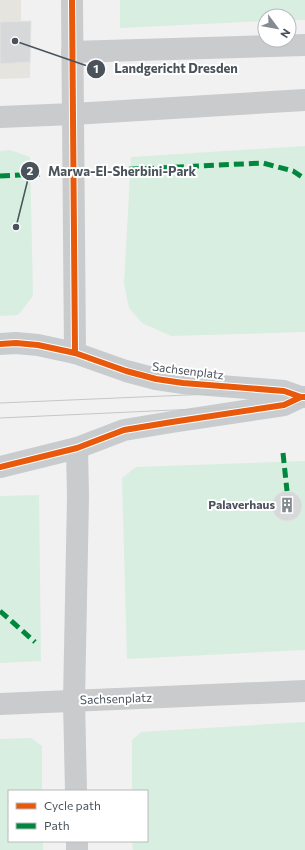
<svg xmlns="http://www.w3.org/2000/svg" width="305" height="850" font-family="Commissioner,sans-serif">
  <rect width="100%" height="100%" fill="#f1f1f1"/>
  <path fill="#e5e4df" d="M0,0H21V21H31L30,78L0,79Z"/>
  <g fill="#d8eee0">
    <path d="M120,0H305V20H289V16H265V21L120,28Z"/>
    <path d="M305,146V332L171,336L142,323L129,308L124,284L131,157Z"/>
    <path d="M10,150L30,157L33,296L18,315L0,316V151Z"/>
    <path d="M305,461V650L127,659L122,478L136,467Z"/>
    <path d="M39,495L41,661L0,663V496Z"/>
    <path d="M305,722V850H133L132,841H147V791H132V740L141,732Z"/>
    <path d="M31,738L42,746V791H9V841H43V850H0V739Z"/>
  </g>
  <g fill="#d7d8da" stroke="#e2e3e3">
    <path d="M31,21L30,62L0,64V22Z"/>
    <circle cx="287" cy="506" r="15"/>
  </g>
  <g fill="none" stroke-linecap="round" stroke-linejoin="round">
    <g stroke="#c9cbcc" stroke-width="22">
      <path d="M72,0L75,353"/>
      <path d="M72,52L305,45"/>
      <path d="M0,117L73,114L305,100"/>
      <path d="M0,704L305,691"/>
      <path d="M76,791L74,701L78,497L77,448"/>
      <path d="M77,841V850"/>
    </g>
    <g stroke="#c9ccce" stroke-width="22">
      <path d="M0,344L16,343L38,345L75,353L126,371L156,379L183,383L284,391L301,397"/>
      <path d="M0,467L77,448L124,430L172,422L284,405L301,397H305"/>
    </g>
    <g stroke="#c5c6c7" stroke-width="1">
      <path d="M0,403L305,390"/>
      <path d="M0,418L305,404"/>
    </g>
    <g stroke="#00873e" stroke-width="5" stroke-dasharray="10 5" stroke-linecap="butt">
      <path d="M114,170L263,163L293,171L305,179"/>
      <path d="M0,176L41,174"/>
      <path d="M283,453L287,491"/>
      <path d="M0,611L35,642"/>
    </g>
    <g stroke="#fff" stroke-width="8">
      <g id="cycleway">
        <path d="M72,0L75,353"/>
        <path d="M0,344L16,343L38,345L75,353L126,371L156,379L183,383L284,391L301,397"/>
        <path d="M0,467L77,448L124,430L172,422L284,405L301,397H305"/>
      </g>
    </g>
    <use href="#cycleway" stroke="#e8590c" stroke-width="6"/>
  </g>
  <defs>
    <g id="building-bare" transform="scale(1.2)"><path d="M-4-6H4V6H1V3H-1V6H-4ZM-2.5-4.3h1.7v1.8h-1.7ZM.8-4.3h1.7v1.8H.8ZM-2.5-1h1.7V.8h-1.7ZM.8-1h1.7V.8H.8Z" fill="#848a90" stroke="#fff" stroke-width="2.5" paint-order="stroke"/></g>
  </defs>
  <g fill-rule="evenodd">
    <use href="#building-bare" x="287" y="505"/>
  </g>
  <g text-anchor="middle" stroke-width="4" stroke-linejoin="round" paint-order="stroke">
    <g font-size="12" fill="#4a535b" stroke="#fff">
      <text transform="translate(188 371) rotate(7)" y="4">Sachsenplatz</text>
      <text transform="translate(116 699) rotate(-2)" y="4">Sachsenplatz</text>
    </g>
    <g font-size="12" font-weight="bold" fill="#4a535b" stroke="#fff" text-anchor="end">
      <text x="275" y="509">Palaverhaus</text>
    </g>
  </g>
  <path fill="none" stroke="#4a535b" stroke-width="1.5" d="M15 41L96 69M16 227L30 171"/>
  <g fill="#4a535b" stroke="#fff" stroke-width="1.5">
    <circle cx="15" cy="41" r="4"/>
    <circle cx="16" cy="227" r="4"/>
    <circle cx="96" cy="69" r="10"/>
    <circle cx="30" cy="171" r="10"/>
  </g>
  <g font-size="12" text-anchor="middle" font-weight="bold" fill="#fff">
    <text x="96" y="73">1</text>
    <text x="30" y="175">2</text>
  </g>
  <g font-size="13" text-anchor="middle" font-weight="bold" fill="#4a535b" stroke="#fff" stroke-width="4" stroke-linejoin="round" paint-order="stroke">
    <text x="176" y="73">Landgericht Dresden</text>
    <text x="122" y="176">Marwa-El-Sherbini-Park</text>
  </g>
  <rect x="8" y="790" width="140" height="52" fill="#ffffff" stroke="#b7babd"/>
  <rect x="16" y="803" width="20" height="6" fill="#e8590c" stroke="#b7babd"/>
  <text x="44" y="810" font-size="12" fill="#4a535b">Cycle path</text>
  <rect x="16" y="823" width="20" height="6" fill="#00873e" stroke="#b7babd"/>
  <text x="44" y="830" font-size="12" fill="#4a535b">Path</text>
  <g transform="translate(277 28) rotate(122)"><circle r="19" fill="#ffffff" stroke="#b7babd"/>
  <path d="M0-3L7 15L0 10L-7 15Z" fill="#848a90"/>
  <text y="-6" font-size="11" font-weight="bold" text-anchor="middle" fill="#4a535b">N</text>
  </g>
</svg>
